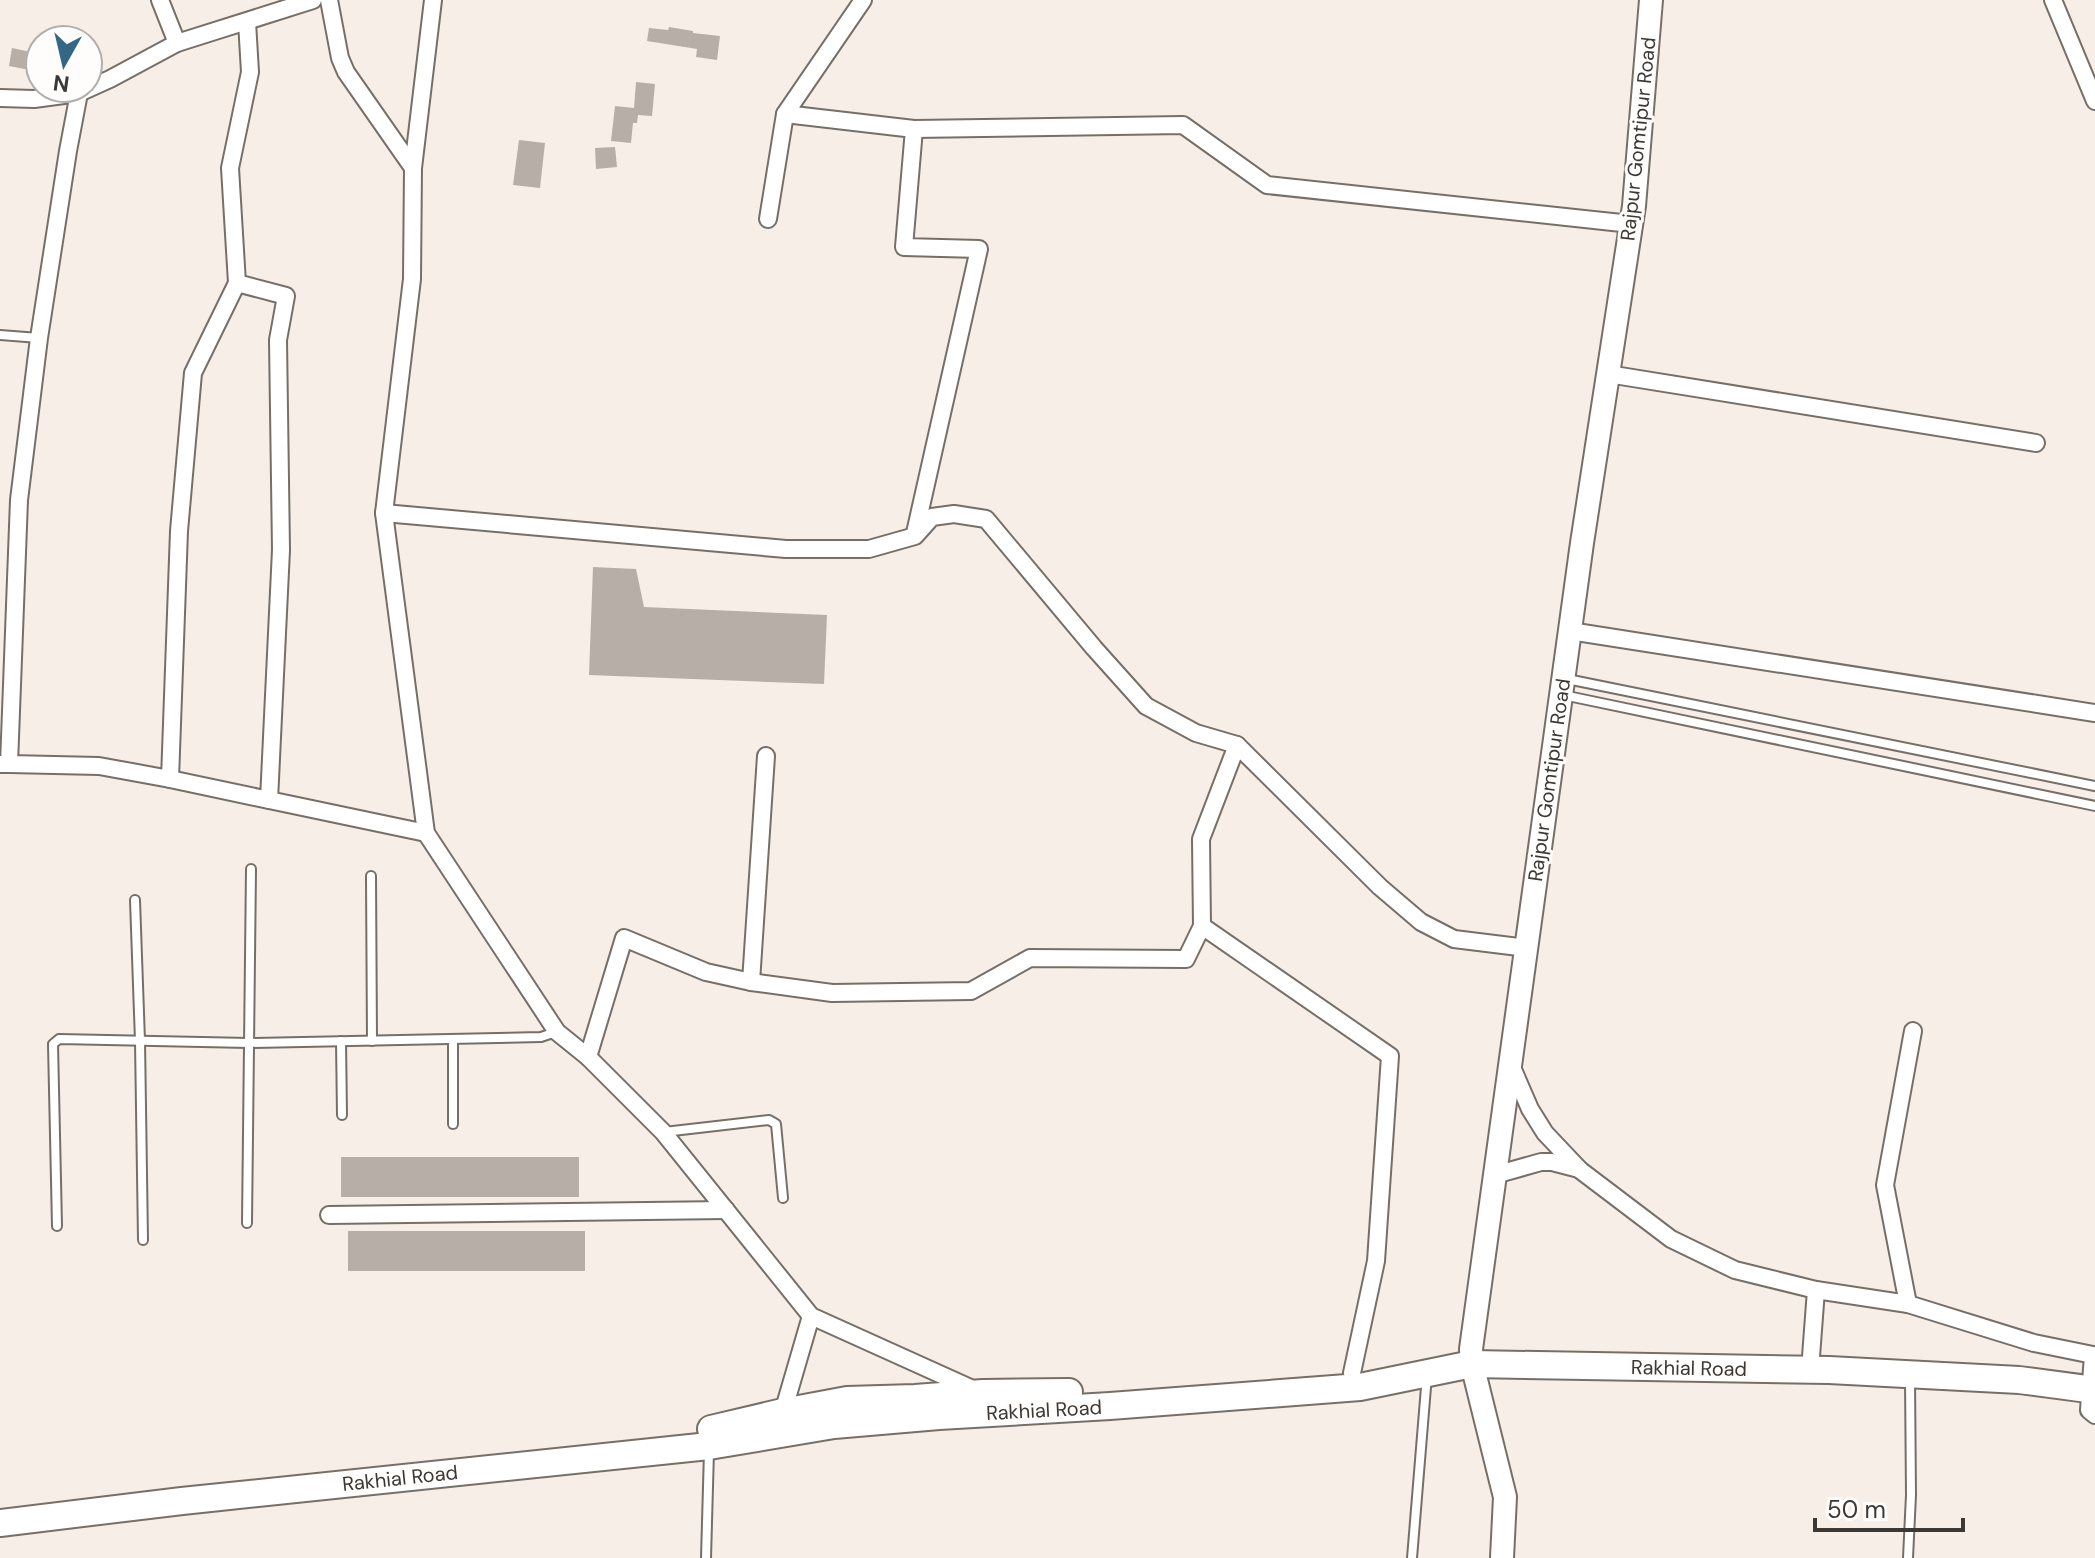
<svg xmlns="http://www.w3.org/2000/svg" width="2095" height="1558" font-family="'DM Sans',sans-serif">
  <rect width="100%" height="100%" fill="#f7eee7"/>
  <g fill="#b7aea7">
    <path d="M669,27L693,31V33L720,36L717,60L696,57L697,49L647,41L649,28L668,30Z"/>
    <path d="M12,48L40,54V72L9,66Z"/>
    <path d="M636,82L655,84L652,116L638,115L637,123H633L631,143L611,141L615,106L634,108Z"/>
    <path d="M519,140L545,143L540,188L513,185Z"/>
    <path d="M615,147L617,167L596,169L595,148Z"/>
    <path d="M593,567L636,569L644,607L827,615L824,684L589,675Z"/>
    <rect x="341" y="1157" width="238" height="40"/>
    <rect x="348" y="1231" width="237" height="40"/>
  </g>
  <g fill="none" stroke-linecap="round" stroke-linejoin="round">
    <g stroke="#766f68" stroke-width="12">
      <g id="lane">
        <path d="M0,335L39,338"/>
        <path d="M1567,679L2095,786"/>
        <path d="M1563,695L2095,806"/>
        <path d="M371,876L372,1041"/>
        <path d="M135,900L140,1041L143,1240"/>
        <path d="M341,1041L342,1115"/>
        <path d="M453,1124V1039"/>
        <path d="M664,1132L769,1120L776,1124L783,1198"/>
        <path d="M247,1223L251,869"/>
        <path d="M57,1226L53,1044L59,1039L249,1043L541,1037L556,1032"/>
        <path d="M706,1558L709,1451"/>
        <path d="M1412,1558L1427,1375"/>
        <path d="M1908,1558L1911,1495L1910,1379"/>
      </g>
    </g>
    <g stroke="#766f68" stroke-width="20">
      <g id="street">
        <path d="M160,0L177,43"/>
        <path d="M329,0L340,58L346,72L413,168"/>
        <path d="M433,0L413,168L412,279L384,513L426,833L557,1032L588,1057L663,1132L811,1316L975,1390"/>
        <path d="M2053,0L2095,101"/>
        <path d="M247,22L250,72L230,168L237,283L286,296L278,340L281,550L269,800L426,833"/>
        <path d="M0,98L34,99L79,93L110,79L177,43L313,0"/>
        <path d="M785,114L914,129L904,247L979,249L915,533"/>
        <path d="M914,129L1183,125L1267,185L1631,224"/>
        <path d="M768,219L785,114L863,0"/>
        <path d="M1608,374L2036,443"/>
        <path d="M384,513L786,549H869L915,536L932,517L954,514L986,519L1094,648L1146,706L1196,733L1237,745L1380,887L1421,922L1454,939L1527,948"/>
        <path d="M1570,631L2095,713"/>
        <path d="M1237,745L1201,839L1202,926L1390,1056L1376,1261L1352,1373"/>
        <path d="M0,764H9L19,500L39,338L68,151L79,93"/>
        <path d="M9,764L99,766L170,779L179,531L193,373L237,283"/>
        <path d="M170,779L269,800"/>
        <path d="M751,982L766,756"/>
        <path d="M588,1057L624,938L706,972L751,982L832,993L971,991L1030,958L1186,959L1202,926"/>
        <path d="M1511,1065L1530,1109L1545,1133L1580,1170L1671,1239L1735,1270L1816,1290L1908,1304L2034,1343L2093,1355L2089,1410L2095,1415"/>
        <path d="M1495,1175L1541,1162H1552L1579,1169"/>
        <path d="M329,1215L726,1210"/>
        <path d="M1908,1304L1885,1185L1913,1031"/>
        <path d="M1810,1370L1816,1290"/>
        <path d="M783,1412L811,1316"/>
      </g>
    </g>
    <g stroke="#766f68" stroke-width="26">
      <path id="secondary" d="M1502,1558L1505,1497L1472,1364L1471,1349L1582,543L1634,206L1651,0"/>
    </g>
    <g stroke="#766f68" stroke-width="30">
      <g id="primary">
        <path d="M711,1429L783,1412L847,1400L915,1398L983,1393L1069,1392"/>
        <path d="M0,1523L182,1501L709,1446L834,1425L939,1416L1110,1406L1360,1387L1472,1364L1829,1370L2019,1380L2095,1390"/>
      </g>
    </g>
    <use href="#lane" stroke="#fff" stroke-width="8"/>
    <use href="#street" stroke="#fff" stroke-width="16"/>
    <use href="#secondary" stroke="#fff" stroke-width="22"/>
    <use href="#primary" stroke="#fff" stroke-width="26"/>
  </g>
  <g text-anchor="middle" stroke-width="6" stroke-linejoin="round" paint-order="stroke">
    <g font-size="20" fill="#3b3835" stroke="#fffdfb">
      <text transform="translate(1638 139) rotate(-84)" y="7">Rajpur Gomtipur Road</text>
      <text transform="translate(1549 780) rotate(-82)" y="7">Rajpur Gomtipur Road</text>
      <text transform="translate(1689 1368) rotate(1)" y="7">Rakhial Road</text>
      <text transform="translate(1044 1410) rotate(-3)" y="7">Rakhial Road</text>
      <text transform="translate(400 1478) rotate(-6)" y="7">Rakhial Road</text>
    </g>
  </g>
  <g transform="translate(64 64) rotate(188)"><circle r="38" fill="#fffdfb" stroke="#b1aeac" stroke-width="2"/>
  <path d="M0-6L14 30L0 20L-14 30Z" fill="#346784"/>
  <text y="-12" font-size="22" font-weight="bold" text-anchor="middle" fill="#3b3835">N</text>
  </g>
  <path d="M1815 1518v12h148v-12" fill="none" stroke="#3b3835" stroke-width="4"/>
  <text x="1827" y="1518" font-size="24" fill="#3b3835" stroke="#fffdfb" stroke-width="6" paint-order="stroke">50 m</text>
</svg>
